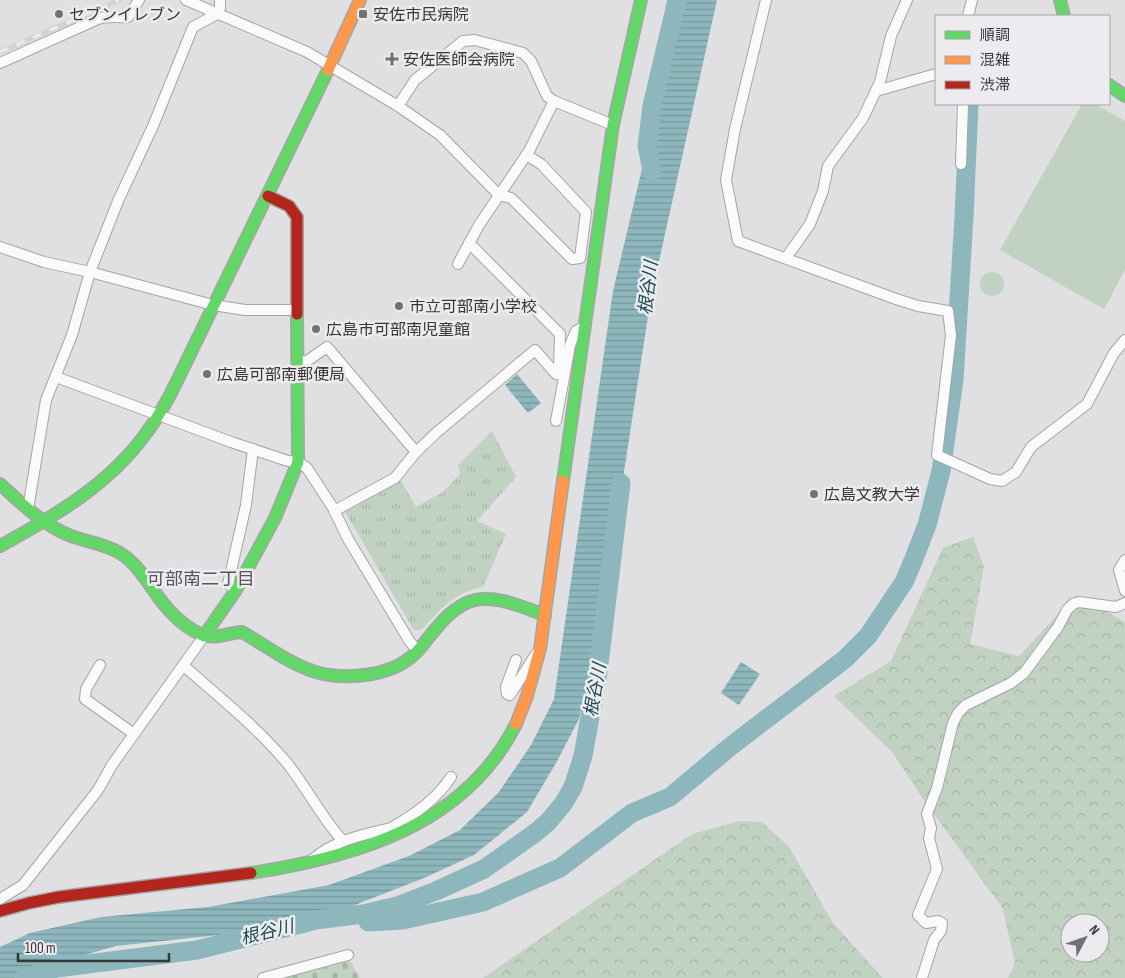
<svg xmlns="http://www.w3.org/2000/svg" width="1125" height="978" font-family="'Sofia Sans Condensed','Noto Sans JP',sans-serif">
  <defs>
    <pattern id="forest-crowns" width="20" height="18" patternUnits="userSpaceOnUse" patternTransform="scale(1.25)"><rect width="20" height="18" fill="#c1d2c2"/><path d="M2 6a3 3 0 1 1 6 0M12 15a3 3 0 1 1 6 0" fill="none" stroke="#a6b5a7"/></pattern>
    <pattern id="cemetery-stones" width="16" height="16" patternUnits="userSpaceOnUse" patternTransform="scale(1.25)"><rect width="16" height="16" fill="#c1d2c2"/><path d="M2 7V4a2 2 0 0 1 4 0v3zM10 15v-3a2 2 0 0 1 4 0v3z" fill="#a6b5a7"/></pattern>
    <pattern id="park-tufts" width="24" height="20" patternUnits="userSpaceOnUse" patternTransform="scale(1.25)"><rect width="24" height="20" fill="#c1d2c2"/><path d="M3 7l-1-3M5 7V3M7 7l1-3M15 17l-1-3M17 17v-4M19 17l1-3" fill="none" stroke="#a6b5a7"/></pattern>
    <pattern id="water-rules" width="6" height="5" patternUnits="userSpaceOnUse" patternTransform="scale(1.25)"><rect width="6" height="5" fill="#8db7bd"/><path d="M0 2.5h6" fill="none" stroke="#74969b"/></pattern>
  </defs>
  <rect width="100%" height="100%" fill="#e0dfe1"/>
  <g fill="#c1d2c2">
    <path d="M1082,104H1095L1125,121V270L1104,309L1000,250Z"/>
    <circle cx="992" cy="284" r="12"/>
  </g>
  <g fill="url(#forest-crowns)" fill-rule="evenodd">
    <path d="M973,537L984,567L970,644L1019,656L1076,595L1125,622V978H1008L1015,964L1003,909L923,799L893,753L834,696L891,661L943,548ZM1070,923H1100V953H1070Z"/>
    <path d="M740,821L762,822L789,847L833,923L883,978H483L692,834Z"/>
  </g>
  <path fill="url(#cemetery-stones)" d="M350,961L360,978H283Z"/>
  <path fill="url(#park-tufts)" d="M492,431L516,477L477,521L506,534L483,587C452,593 442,609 421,630H414L345,512L401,481L416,507L443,492L460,474L458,465Z"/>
  <g fill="url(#water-rules)">
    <path d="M682,0H717L651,297L596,653L579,719L556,763L527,812L474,855L424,878L342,910L218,935L116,946L49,965L23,978H0V947L30,933L101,917L208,907L329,885L409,856L460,830L499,792L531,745L554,699L613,291Z"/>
    <path d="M517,374L541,403L528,413L505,385Z"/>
    <path d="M741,662L760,674L739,705L721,693Z"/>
  </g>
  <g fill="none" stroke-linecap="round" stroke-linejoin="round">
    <g stroke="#8db7bd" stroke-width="19">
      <path d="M652,171L647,146L652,106L677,0"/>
      <path d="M368,922L403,920L483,902L560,868L632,813L670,797L731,746L845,659L868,636L904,582L913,561L927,525L941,471L954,380L964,217L969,104"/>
      <path d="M24,978L57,968L197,950L316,920L363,914L397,906L436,891L484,869L535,833L548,822L563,804L573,787L583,756L598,672L621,483"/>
    </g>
    <g stroke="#a5a5a6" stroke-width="12">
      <g id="street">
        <path d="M186,0L307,52L398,106L440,135L499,195L511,198L572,259L580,258L586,212L541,164L526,155"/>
        <path d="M766,0L735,129L726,180L738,241L896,299L918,306L948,311L951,335L937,455L990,479L1002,481L1016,472L1031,447L1087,404L1114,353L1125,340"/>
        <path d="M968,16L972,0"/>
        <path d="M0,63L98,19C109,15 117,18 128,17L139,0"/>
        <path d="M876,91L936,74"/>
        <path d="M398,106L415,80L463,41L475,40L523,53L531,61L547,96L554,101L613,125"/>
        <path d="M961,164L963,104"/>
        <path d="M469,243L560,334L559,367L564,376"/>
        <path d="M0,247L44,262L90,272L213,305L245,310H296"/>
        <path d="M786,258L810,224L823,191L828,166L863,118L880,82L891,36L907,0"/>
        <path d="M458,264L479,225L529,151L554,101"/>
        <path d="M297,362L307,361L327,347L416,452"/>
        <path d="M56,377L231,442L288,461L298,462L307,468L333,508L348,539L410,642L418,651"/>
        <path d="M556,421L570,345L576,331L585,326"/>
        <path d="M28,509L46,400L72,335L90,272L118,201L153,126L193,27L217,14L220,8V0"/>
        <path d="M334,511L395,478L416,452L436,433L535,350L556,374L564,376"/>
        <path d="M1125,560L1119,570L1125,591"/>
        <path d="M236,590L228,584L246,505L253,449"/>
        <path d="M516,660L506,687L507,694L510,695L536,654"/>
        <path d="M100,665L86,689L85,699L134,734"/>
        <path d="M184,666C219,697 257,727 287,763C307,788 321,817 343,841"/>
        <path d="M391,828C415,814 436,800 451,777"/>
        <path d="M312,860C334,840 363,835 391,828L394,835"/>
        <path d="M0,899L23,885L98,790L112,765L204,636"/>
        <path d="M263,978L348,955"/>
        <path d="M922,978L934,940L941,931L942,923L938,921L926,923L918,915L937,869L929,838L931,828L927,814L937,788L953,723L958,713L966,705L1011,683L1024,673L1058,627L1067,610L1073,604L1079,602L1116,607L1125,603"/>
      </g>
    </g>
    <g stroke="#a5a5a6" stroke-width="14">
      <g id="fast">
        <path d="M1060,0L1064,16"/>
        <path d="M1109,85L1125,96"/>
        <path d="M563,481L613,125L641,0"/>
        <path d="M0,484C21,503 43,525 71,536C90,543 111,545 127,558C138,567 146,579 154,591C165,607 180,624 198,633C214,641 226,633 242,632C290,660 313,684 372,674C392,670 408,663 421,647C435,630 452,605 475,600C498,595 524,608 545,615"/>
        <path d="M0,546C55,516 110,484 147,432C159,416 169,398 178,379L328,70"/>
        <path d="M204,636L236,590L275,518L298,462L297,314"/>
        <path d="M251,873C355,857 465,826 516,724"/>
      </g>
    </g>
    <g stroke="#a5a5a6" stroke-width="14">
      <g id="slow">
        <path d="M328,70L360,0"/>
        <path d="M516,724L527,696L540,649L563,481"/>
      </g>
    </g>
    <g stroke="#a5a5a6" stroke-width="14">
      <g id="jam">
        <path d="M268,196L289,206L297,217V314"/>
        <path d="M0,911L29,903L59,897L251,873"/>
      </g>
    </g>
    <use href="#street" stroke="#fafafa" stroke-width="10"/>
    <use href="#fast" stroke="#63d668" stroke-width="11"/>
    <use href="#slow" stroke="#ff974d" stroke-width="11"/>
    <use href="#jam" stroke="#b3261e" stroke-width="11"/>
    <g stroke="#d3d2d3" stroke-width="5">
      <path id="rail" d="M0,52L119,0"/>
    </g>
    <use href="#rail" stroke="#edebef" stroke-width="3" stroke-dasharray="9" stroke-linecap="butt"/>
  </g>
  <g fill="#727273" stroke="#edebef" stroke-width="2">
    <circle cx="59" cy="14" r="5"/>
    <rect x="358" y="9" width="10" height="10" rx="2.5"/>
    <path d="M389.5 51.5h5v5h5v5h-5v5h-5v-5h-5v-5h5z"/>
    <circle cx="399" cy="306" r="5"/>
    <circle cx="316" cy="329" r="5"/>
    <circle cx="207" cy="374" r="5"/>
    <circle cx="814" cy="494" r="5"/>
  </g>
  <g text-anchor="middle" stroke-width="5" stroke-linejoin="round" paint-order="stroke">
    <g font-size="16" fill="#373738" stroke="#edebef" text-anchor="start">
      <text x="69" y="20">セブンイレブン</text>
      <text x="373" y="20">安佐市民病院</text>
      <text x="403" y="65">安佐医師会病院</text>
      <text x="409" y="312">市立可部南小学校</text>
      <text x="326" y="335">広島市可部南児童館</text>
      <text x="217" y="380">広島可部南郵便局</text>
      <text x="824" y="500">広島文教大学</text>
    </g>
    <g font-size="18" font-style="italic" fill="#184e54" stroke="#edebef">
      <text transform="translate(648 288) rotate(-83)" y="6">根谷川</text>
      <text transform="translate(595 690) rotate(-80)" y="6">根谷川</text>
      <text transform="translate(267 932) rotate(-14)" y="6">根谷川</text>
    </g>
    <g font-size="18" fill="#58565a" stroke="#edebef">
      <text x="201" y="585">可部南二丁目</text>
    </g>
  </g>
  <rect x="935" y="15" width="175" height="90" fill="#edebef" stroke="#a4a3a6"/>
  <rect x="945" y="31" width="25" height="8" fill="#63d668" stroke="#a4a3a6"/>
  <text x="980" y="40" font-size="15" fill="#373738">順調</text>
  <rect x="945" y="56" width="25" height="8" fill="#ff974d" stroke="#a4a3a6"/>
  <text x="980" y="65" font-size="15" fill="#373738">混雑</text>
  <rect x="945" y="81" width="25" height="8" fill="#b3261e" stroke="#a4a3a6"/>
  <text x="980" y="90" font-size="15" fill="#373738">渋滞</text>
  <g transform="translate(1085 938) rotate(49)"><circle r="24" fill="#edebef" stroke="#a4a3a6"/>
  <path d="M0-4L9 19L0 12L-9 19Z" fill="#727273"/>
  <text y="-8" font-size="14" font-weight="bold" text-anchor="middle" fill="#373738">N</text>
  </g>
  <path d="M18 953v8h151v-8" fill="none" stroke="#373738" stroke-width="2.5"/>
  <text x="25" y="953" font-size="15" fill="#373738" stroke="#edebef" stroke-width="4" paint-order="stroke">100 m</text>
</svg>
